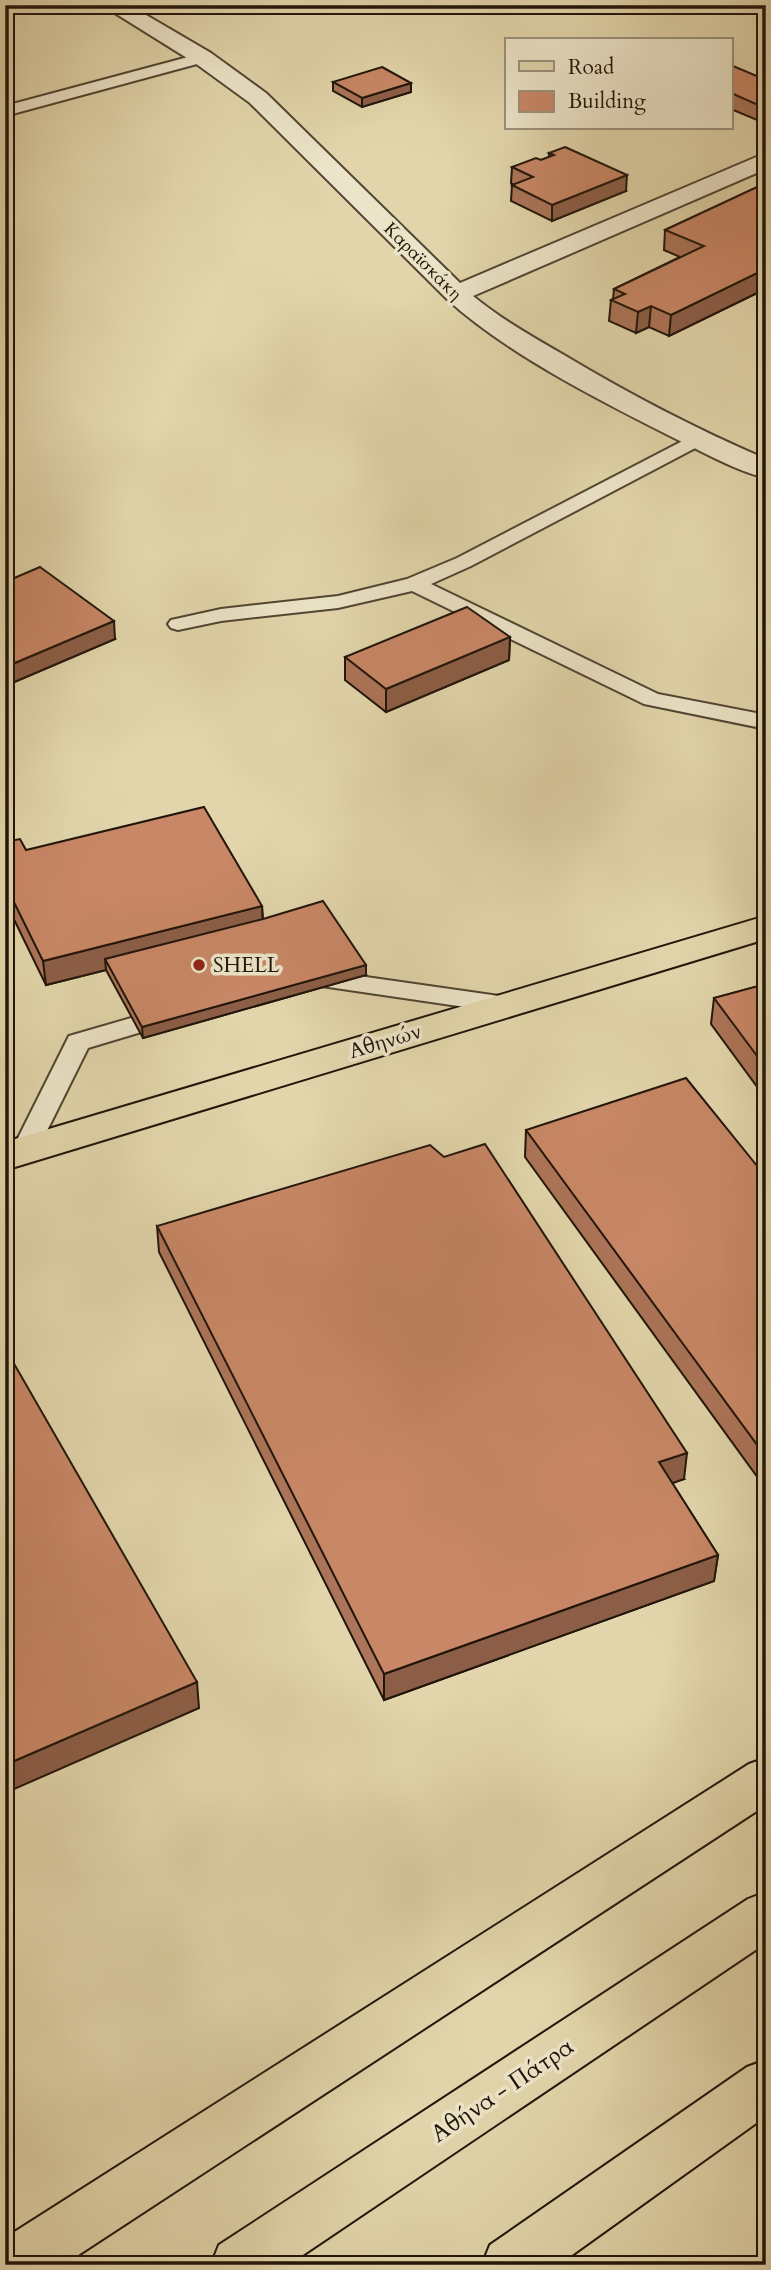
<svg xmlns="http://www.w3.org/2000/svg" width="771" height="2270" font-family="Cardo,serif">
  <rect width="100%" height="100%" fill="#e2d5ab"/>
  <filter id="stains"><feTurbulence type="fractalNoise" baseFrequency=".00286" numOctaves="4"/><feColorMatrix values="0 0 0 0 .2 0 0 0 0 .09 0 0 0 0 .02 0 0 0 .5 -.17"/></filter>
  <radialGradient id="worn" r=".72"><stop offset=".6" stop-color="#630" stop-opacity="0"/><stop offset="1" stop-color="#630" stop-opacity=".3"/></radialGradient>
  <g fill="none" stroke-linecap="round" stroke-linejoin="round">
    <path fill="#677769" fill-rule="evenodd" d="M725,5H744L766,11V17Z"/>
    <g stroke="#514532" stroke-width="4">
      <g id="service">
        <path d="M12,5H43L41,8L5,15V7Z"/>
        <path d="M203,53L208,55L211,58L208,61L5,116V106Z"/>
        <path d="M696,434L706,440L703,444L471,566L431,584L658,694L766,715V729L644,704L412,591L338,608L221,621L178,630L171,628L168,624L171,620L221,609L338,596L407,579L457,558Z"/>
        <path d="M310,969L506,997L515,999L518,1005L515,1011L506,1013L301,983L298,977L301,971Z"/>
        <path d="M169,1007L178,1009L182,1015L178,1021L88,1048L34,1157L25,1159L16,1157L12,1150L69,1036Z"/>
      </g>
    </g>
    <g stroke="#514532" stroke-width="4">
      <path id="minor" d="M102,5H129L211,53L266,93L460,283L766,153V169L473,296C501,319 533,337 564,355C629,394 696,429 766,459V478C737,471 709,455 682,442C608,405 508,355 447,299L250,103L195,63Z"/>
    </g>
    <g stroke="#21150a" stroke-width="4">
      <path id="primary" d="M766,916V939L5,1170V1142Z"/>
    </g>
    <g stroke="#21150a" stroke-width="4">
      <g id="motorway">
        <path d="M766,1758V1805L63,2265H5V2238L749,1764Z"/>
        <path d="M766,1892V1943L288,2265H211L219,2245L748,1899Z"/>
        <path d="M766,2060V2116L558,2265H482L490,2245L747,2067Z"/>
      </g>
    </g>
    <use href="#service" fill="#ece4c8" fill-rule="evenodd"/>
    <use href="#minor" fill="#ece4c8" fill-rule="evenodd"/>
    <use href="#primary" fill="#e2d5ab" fill-rule="evenodd"/>
    <use href="#motorway" fill="#e2d5ab" fill-rule="evenodd"/>
  </g>
  <g fill="#ac7458" stroke="#21150a" stroke-width="2">
    <path d="M731,67L766,80V117L757,120L731,109Z"/>
    <path d="M333,82L411,92L362,107L333,91Z"/>
    <path d="M549,153L626,191L552,221L511,201L512,185H514L511,183L512,167L541,160L549,157Z"/>
    <path d="M766,183V297L757,293L669,336L649,327L636,333L609,321L611,300L613,299L614,289L680,257L664,250L665,230Z"/>
    <path d="M5,582L115,639L12,683L5,677Z"/>
    <path d="M510,637L509,660L386,712L345,680V657Z"/>
    <path d="M5,842L26,850L262,906L263,919L366,975L143,1038L106,970L46,985L5,901Z"/>
    <path d="M766,984V1099L711,1024L714,998Z"/>
    <path d="M526,1130L766,1177V1489L525,1157Z"/>
    <path d="M157,1226L684,1479L672,1483L718,1555L714,1581L384,1700L159,1252Z"/>
  </g>
  <g fill="#8c5e47" stroke="#21150a" stroke-width="2">
    <path d="M411,83V92L362,107V98Z"/>
    <path d="M766,102V117L757,120L758,105Z"/>
    <path d="M627,175L626,191L552,221V205Z"/>
    <path d="M759,272L757,293L669,336L671,315Z"/>
    <path d="M651,306L649,327L636,333L638,312Z"/>
    <path d="M114,621L115,639L12,683L10,665Z"/>
    <path d="M510,637L509,660L386,712V689Z"/>
    <path d="M262,906L263,930L105,959L106,970L46,985L43,961Z"/>
    <path d="M366,965V975L143,1038L142,1027Z"/>
    <path d="M687,1453L684,1479L656,1489L659,1462Z"/>
    <path d="M718,1555L714,1581L384,1700V1674Z"/>
    <path d="M197,1682L199,1708L5,1793V1765Z"/>
  </g>
  <g fill="#c88766" stroke="#21150a" stroke-width="2">
    <path d="M733,66L766,80V102L758,105L731,93V67Z"/>
    <path d="M382,67L411,83L362,98L333,82Z"/>
    <path d="M565,147L627,175L552,205L512,185L533,177L512,167L536,158L541,160L554,155L549,153Z"/>
    <path d="M766,183V275L759,272L671,315L651,306L638,312L611,300L625,294L614,289L704,246L665,230Z"/>
    <path d="M40,567L114,621L10,665L5,661V582Z"/>
    <path d="M467,607L510,637L386,689L345,657Z"/>
    <path d="M204,807L262,906L43,961L5,884V842L20,839L26,850Z"/>
    <path d="M323,901L366,965L142,1027L105,959L263,919Z"/>
    <path d="M766,984V1068L714,998Z"/>
    <path d="M686,1078L766,1177V1457L526,1130Z"/>
    <path d="M485,1144L687,1453L659,1462L718,1555L384,1674L157,1226L430,1145L444,1157Z"/>
    <path d="M5,1348L197,1682L5,1765Z"/>
  </g>
  <circle fill="#8f2418" stroke="#ece4c8" stroke-width="2.5" cx="199" cy="965" r="7"/>
  <g text-anchor="middle" stroke-width="7" stroke-linejoin="round" paint-order="stroke">
    <g font-size="18" fill="#21150a" stroke="#ece4c8">
      <text transform="translate(423 261) rotate(45)" y="6">Καραϊσκάκη</text>
    </g>
    <g font-size="21" fill="#21150a" stroke="#ece4c8" text-anchor="start">
      <text x="213" y="972">SHELL</text>
    </g>
    <g font-size="21" fill="#21150a" stroke="#ece4c8">
      <text transform="translate(385 1041) rotate(-17)" y="7">Αθηνών</text>
    </g>
    <g font-size="24" fill="#21150a" stroke="#ece4c8">
      <text transform="translate(502 2090) rotate(-34)" y="8">Αθήνα - Πάτρα</text>
    </g>
  </g>
  <rect width="771" height="2270" fill="none" stroke="#e2d5ab" stroke-width="28"/>
  <rect x="7" y="7" width="757" height="2256" fill="none" stroke="#21150a" stroke-width="3.5"/>
  <rect x="14" y="14" width="743" height="2242" fill="none" stroke="#21150a" stroke-width="2"/>
  <rect x="505" y="38" width="228" height="91" fill="#ece4c8" stroke="#9b917c" stroke-width="2"/>
  <rect x="519" y="61" width="35" height="10" fill="#e2d5ab" stroke="#9b917c" stroke-width="2"/>
  <text x="568" y="74" font-size="21" fill="#21150a">Road</text>
  <rect x="519" y="91" width="35" height="21" fill="#c88766" stroke="#9b917c" stroke-width="2"/>
  <text x="568" y="108" font-size="21" fill="#21150a">Building</text>
  <rect width="100%" height="100%" filter="url(#stains)"/>
  <rect width="100%" height="100%" fill="url(#worn)"/>
</svg>
